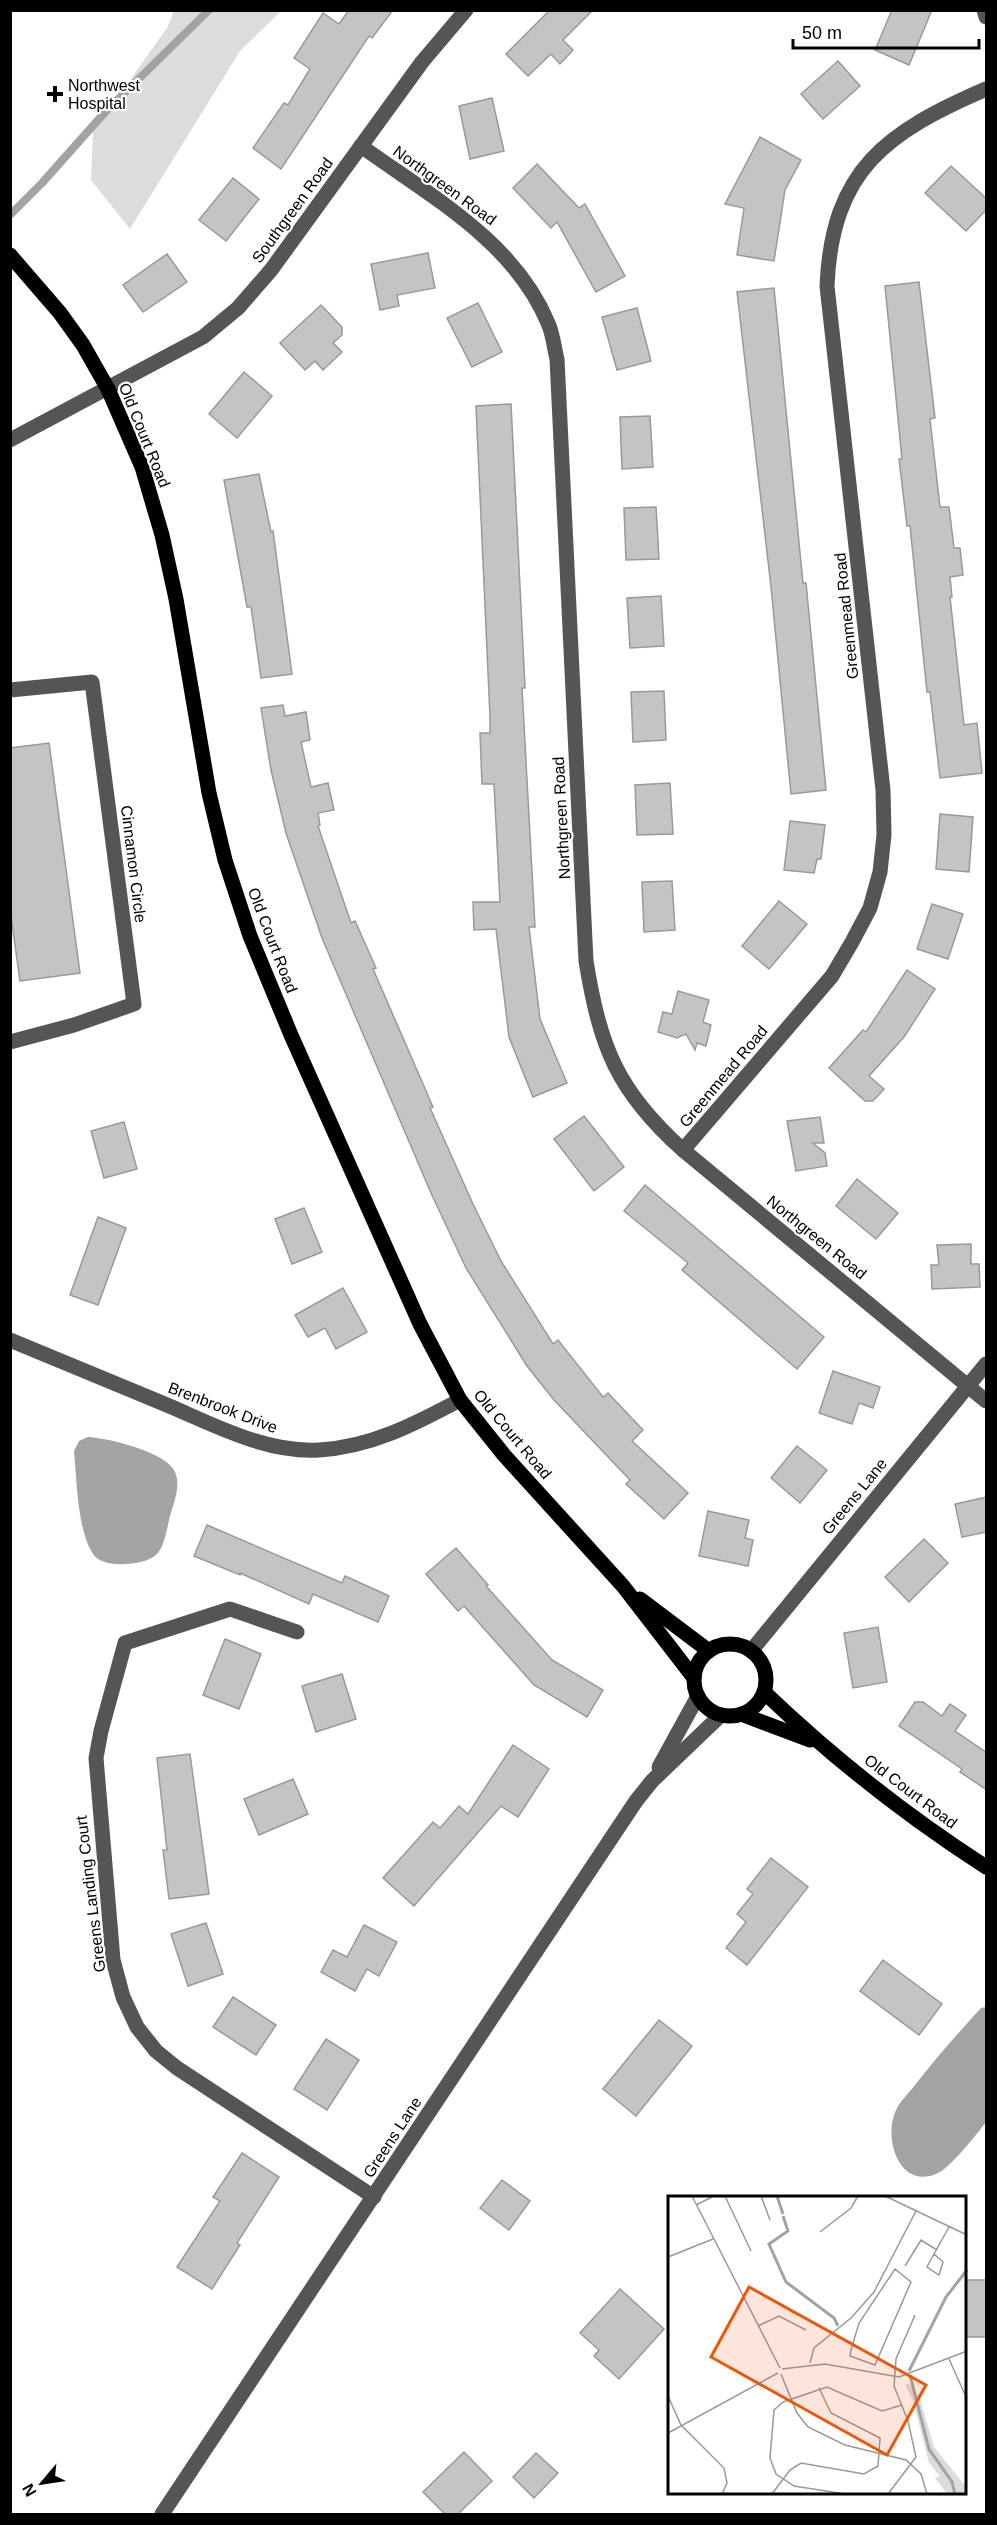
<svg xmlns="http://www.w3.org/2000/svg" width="997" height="2525" font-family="Helvetica,sans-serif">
  <rect width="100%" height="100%" fill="#fff"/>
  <path fill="#dcdcdc" d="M174,11H281L240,51L130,229L91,180L93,132L167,28Z"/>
  <g fill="#a3a3a3">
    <path d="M88,1437C108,1438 167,1452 175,1472C181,1486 174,1502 170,1516C167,1527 165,1547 156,1555C144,1566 102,1569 93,1554C77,1529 77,1481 74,1451L79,1441Z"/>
    <path d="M986,2007V2122C978,2133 951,2166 940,2172C901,2193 882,2140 896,2110C900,2101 909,2093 915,2085C936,2058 958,2033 981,2008Z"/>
  </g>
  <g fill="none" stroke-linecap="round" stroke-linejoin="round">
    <path stroke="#a3a3a3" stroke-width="8" d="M10,215L42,183L107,110L209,10"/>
  </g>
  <g fill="#c4c4c4" stroke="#999" stroke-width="1.5">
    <path d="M349,10H393L372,38L369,36L281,169L253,148L284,103L288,105L310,69L294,58L323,13L339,24Z"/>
    <path d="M550,10H593L563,40L573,50L560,64L551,54L528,76L506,54Z"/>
    <path d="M892,10H932L909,65L875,50Z"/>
    <path d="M838,61L860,86L823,119L801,94Z"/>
    <path d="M492,98L504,151L470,159L459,106Z"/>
    <path d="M760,137L801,160L785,190L774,261L737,255L744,208L725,204Z"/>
    <path d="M537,164L579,208L585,204L625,276L596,292L557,222L551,228L513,188Z"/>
    <path d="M951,166L987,199V209L966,231L925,193Z"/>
    <path d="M233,178L259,199L226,241L199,220Z"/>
    <path d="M428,253L435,288L397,295L399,306L380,310L371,264Z"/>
    <path d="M167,254L187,282L143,312L123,285Z"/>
    <path d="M919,282L935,418L930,419L940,507H949L954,548H960L963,575L950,577L952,597H950L964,725L977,723L982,773L940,778L930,692H927L910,526H907L899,459H902L885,286Z"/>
    <path d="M774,288L803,583H806L826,790L791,794L771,587L737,292Z"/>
    <path d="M478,303L502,352L472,367L447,318Z"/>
    <path d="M321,305L342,327V335L333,343L342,352L323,370L315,361L305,370L280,343Z"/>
    <path d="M637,308L651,361L617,370L602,317Z"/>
    <path d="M244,372L272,396L237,438L209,414Z"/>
    <path d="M511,404L525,688H522L535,927H529L540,1019L567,1083L533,1097L509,1037L496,929L474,930L473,902H500L494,784H482L480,733H490V717L476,406Z"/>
    <path d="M650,416L653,467L622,469L620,417Z"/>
    <path d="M259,474L271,532L273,531L292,674L261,678L251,607H247L224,480Z"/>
    <path d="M656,507L659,559L626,560L624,508Z"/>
    <path d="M661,596L664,646L630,648L627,598Z"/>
    <path d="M664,691L666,740L633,742L631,692Z"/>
    <path d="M283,705L285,716L306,712L310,740L301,742L311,787L328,783L334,810L318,813L320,825L318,826L351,923L355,921L376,968L373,969L433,1107L430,1108L473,1204L501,1261L553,1344L558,1340L603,1397L608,1393L643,1430L632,1441L688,1493L664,1519L626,1484L630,1480L554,1400L527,1366L466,1268L431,1193L322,938L286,833L271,770L261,708Z"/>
    <path d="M49,743L80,973L20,981L10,909V748Z"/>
    <path d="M670,783L673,834L637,835L635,785Z"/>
    <path d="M940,814L973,817L969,872L936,869Z"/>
    <path d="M790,821L825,825L821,859H817L814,873L784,870Z"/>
    <path d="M672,881L675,930L644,932L642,882Z"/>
    <path d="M779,901L807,924L769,969L742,946Z"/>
    <path d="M932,904L963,914L948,959L917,949Z"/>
    <path d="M907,970L935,989L904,1037L869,1076L884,1089L873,1101H865L829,1068L863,1030L866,1032Z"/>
    <path d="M678,991L709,1000L703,1022L711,1025L706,1046L697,1043L695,1050L686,1034L677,1038L658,1032L663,1012L672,1014Z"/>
    <path d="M584,1116L624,1167L594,1191L554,1139Z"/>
    <path d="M820,1117L824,1143H813L825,1153L827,1166L796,1171L787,1121Z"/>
    <path d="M124,1122L137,1169L104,1178L91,1131Z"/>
    <path d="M857,1179L898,1213L876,1239L836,1206Z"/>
    <path d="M645,1185L824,1337L797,1369L682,1270L688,1263L624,1211Z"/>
    <path d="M304,1208L322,1252L292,1264L275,1219Z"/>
    <path d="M98,1217L126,1228L98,1305L70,1295Z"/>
    <path d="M971,1244V1264H979L980,1287L932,1289L931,1265H939L937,1245Z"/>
    <path d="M343,1288L367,1332L336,1349L325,1328L308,1337L295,1315Z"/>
    <path d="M833,1371L880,1387L873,1408L859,1403L852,1424L819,1413Z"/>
    <path d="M797,1446L827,1470L800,1503L771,1478Z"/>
    <path d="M987,1497V1532L962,1537L955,1504Z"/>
    <path d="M708,1511L749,1520L745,1538L753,1540L748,1566L699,1556Z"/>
    <path d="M207,1525L342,1583L345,1576L389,1596L378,1622L313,1594L309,1604L240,1573V1575L194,1556Z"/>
    <path d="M924,1539L948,1563L909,1602L885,1577Z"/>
    <path d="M456,1548L488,1585L486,1586L552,1660L603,1690L587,1717L534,1685L464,1606L458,1611L426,1574Z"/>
    <path d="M878,1627L887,1682L853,1688L844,1633Z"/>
    <path d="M225,1639L261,1654L239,1709L203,1695Z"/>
    <path d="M342,1674L356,1719L316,1732L302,1686Z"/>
    <path d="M915,1702H923L942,1716L950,1704L966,1715L955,1731L987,1753V1790L960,1772L962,1769L899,1726Z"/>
    <path d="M513,1745L549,1769L518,1817L501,1806L414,1906L383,1878L433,1822L440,1828L459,1806L468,1814Z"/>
    <path d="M190,1754L209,1894L169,1899L163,1850H167L157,1758Z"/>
    <path d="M293,1779L308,1814L259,1835L244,1799Z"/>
    <path d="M771,1858L808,1887L747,1965L726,1948L746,1922L737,1914L753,1894L747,1889Z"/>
    <path d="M206,1923L223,1974L188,1986L171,1934Z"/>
    <path d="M364,1925L397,1942L379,1976L367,1969L355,1991L321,1972L333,1950L347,1957Z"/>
    <path d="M883,1960L942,2004L919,2035L860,1991Z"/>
    <path d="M233,1997L276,2025L256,2055L213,2027Z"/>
    <path d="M659,2020L692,2046L636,2116L603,2089Z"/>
    <path d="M326,2039L359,2060L327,2110L294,2089Z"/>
    <path d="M242,2153L279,2177L237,2243L240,2245L212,2289L177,2267L220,2201L213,2197Z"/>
    <path d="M502,2180L530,2201L509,2230L480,2208Z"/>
    <rect x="966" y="2280" width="21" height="57"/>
    <path d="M620,2289L664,2329L619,2379L594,2356L599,2350L580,2333Z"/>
    <path d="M464,2452L492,2481L458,2514H445L423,2492Z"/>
    <path d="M536,2453L558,2473L534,2498L513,2477Z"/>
  </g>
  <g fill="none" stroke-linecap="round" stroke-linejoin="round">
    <g stroke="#555" stroke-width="15">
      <path d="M984,10L986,17"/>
      <path d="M361,146C430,196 514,241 548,323C553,334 554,347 557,359L586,961C600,1047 617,1091 683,1150L986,1401"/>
      <path d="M10,440L203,337L238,308L271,270L422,62L466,10"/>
      <path d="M10,690L92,682L134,1004L74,1025L10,1042"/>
      <path d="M683,1150L832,976L852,942L870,908L880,872L884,835L883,790L827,286C832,169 887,132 986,89"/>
      <path d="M10,1340C63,1362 115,1384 167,1405C214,1425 266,1453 319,1450C371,1447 415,1424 460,1400"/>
      <path d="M297,1632L230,1609L125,1643L101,1731L96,1758L113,1960L123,1997L137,2027L156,2051L177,2068L374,2197"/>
      <path d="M751,1651L986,1364"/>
      <path d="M659,1767L698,1696"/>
      <path d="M162,2514L636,1801L652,1781L721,1715"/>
    </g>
    <g stroke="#000" stroke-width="15">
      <path d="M10,255L60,313L83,345L108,389L142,467L162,535L176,599L209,793L225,860L250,936L291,1035L420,1324L460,1400L504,1455L623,1586L694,1678"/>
      <path d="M640,1599L709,1651"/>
      <circle cx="730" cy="1680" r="36"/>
      <path d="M764,1692C832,1757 907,1816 986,1867"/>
      <path d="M741,1714L810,1740"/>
    </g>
  </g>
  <path fill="#000" stroke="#fff" stroke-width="2" d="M52 85h6v6h6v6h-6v6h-6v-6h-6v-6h6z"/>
  <g text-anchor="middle" stroke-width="4.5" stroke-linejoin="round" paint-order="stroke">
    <g font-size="16" fill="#000" stroke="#fff" text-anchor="start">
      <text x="68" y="91">Northwest<tspan x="68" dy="18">Hospital</tspan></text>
    </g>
    <g font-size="16" fill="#000" stroke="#fff">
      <text transform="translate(445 185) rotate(36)" y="6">Northgreen Road</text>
      <text transform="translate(292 210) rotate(-54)" y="6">Southgreen Road</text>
      <text transform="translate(145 435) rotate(68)" y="6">Old Court Road</text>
      <text transform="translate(846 616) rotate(-96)" y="6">Greenmead Road</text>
      <text transform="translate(561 818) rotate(-93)" y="6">Northgreen Road</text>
      <text transform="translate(134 864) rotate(83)" y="6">Cinnamon Circle</text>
      <text transform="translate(273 940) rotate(69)" y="6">Old Court Road</text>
      <text transform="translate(723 1076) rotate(-50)" y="6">Greenmead Road</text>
      <text transform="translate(817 1237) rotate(39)" y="6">Northgreen Road</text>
      <text transform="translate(223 1407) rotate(21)" y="6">Brenbrook Drive</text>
      <text transform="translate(513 1434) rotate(50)" y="6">Old Court Road</text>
      <text transform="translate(854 1496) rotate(-51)" y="6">Greens Lane</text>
      <text transform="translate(911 1791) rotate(37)" y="6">Old Court Road</text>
      <text transform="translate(90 1894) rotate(-97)" y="6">Greens Landing Court</text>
      <text transform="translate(392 2137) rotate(-57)" y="6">Greens Lane</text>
    </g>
  </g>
  <g transform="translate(668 2196)">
    <rect width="298" height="298" fill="#fff"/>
    <path d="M242,188L252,203L266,251L298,291V298H279L267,282L272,280L261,267L245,204L237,189Z" fill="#dcdcdc"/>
    <path fill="none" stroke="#a3a3a3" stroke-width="3" d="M109,0L115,18M115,20L120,35L101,48L118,86L166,122L170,130M241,175L278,101L299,74M242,179L261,253L284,286L287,298"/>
    <path fill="none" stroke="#999" stroke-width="1.5" d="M24,0L112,172M57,0L83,55M93,0L102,24M217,0L299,39M28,9L46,0M152,36L183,12L190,0M266,58L259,71L271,79L275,66L266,58L281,31M0,61L45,43M0,70V98M237,70L253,44L269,54M227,73L243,86L207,169L182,160L183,154L191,127ZM90,130L111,120L138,134M281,163L299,203M142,167L146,152L183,122L206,96L248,15M114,173L157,168L231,181L299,155M113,178L129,217L140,231L177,249L238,264L253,278L259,298M0,200L13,229L56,272L59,287L54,298M0,237L110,177M104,298L122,274L133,267L196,278L210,270L212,242L163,217L151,192M177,298L126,290L108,278L102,262L106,214L115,206L159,191L214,215L234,209M220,298L248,261L240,225L226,190L228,163L247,119"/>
    <path fill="#e8590c" fill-opacity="0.15" stroke="#e8590c" stroke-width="3" d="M81,91L258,189L219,259L43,161Z"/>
    <rect width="298" height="298" fill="none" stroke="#000" stroke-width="3"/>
  </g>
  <rect width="997" height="2525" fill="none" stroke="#000000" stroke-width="24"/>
  <g transform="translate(42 2483) rotate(241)" stroke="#ffffff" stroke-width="4.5" paint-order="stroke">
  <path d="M0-4.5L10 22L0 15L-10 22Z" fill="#000000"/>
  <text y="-9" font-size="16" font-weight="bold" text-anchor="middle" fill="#000000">N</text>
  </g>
  <path d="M793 39v9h186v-9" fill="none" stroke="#000000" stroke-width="3"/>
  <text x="802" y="39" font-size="18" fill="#000000" stroke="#ffffff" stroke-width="4.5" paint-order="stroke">50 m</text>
</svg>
